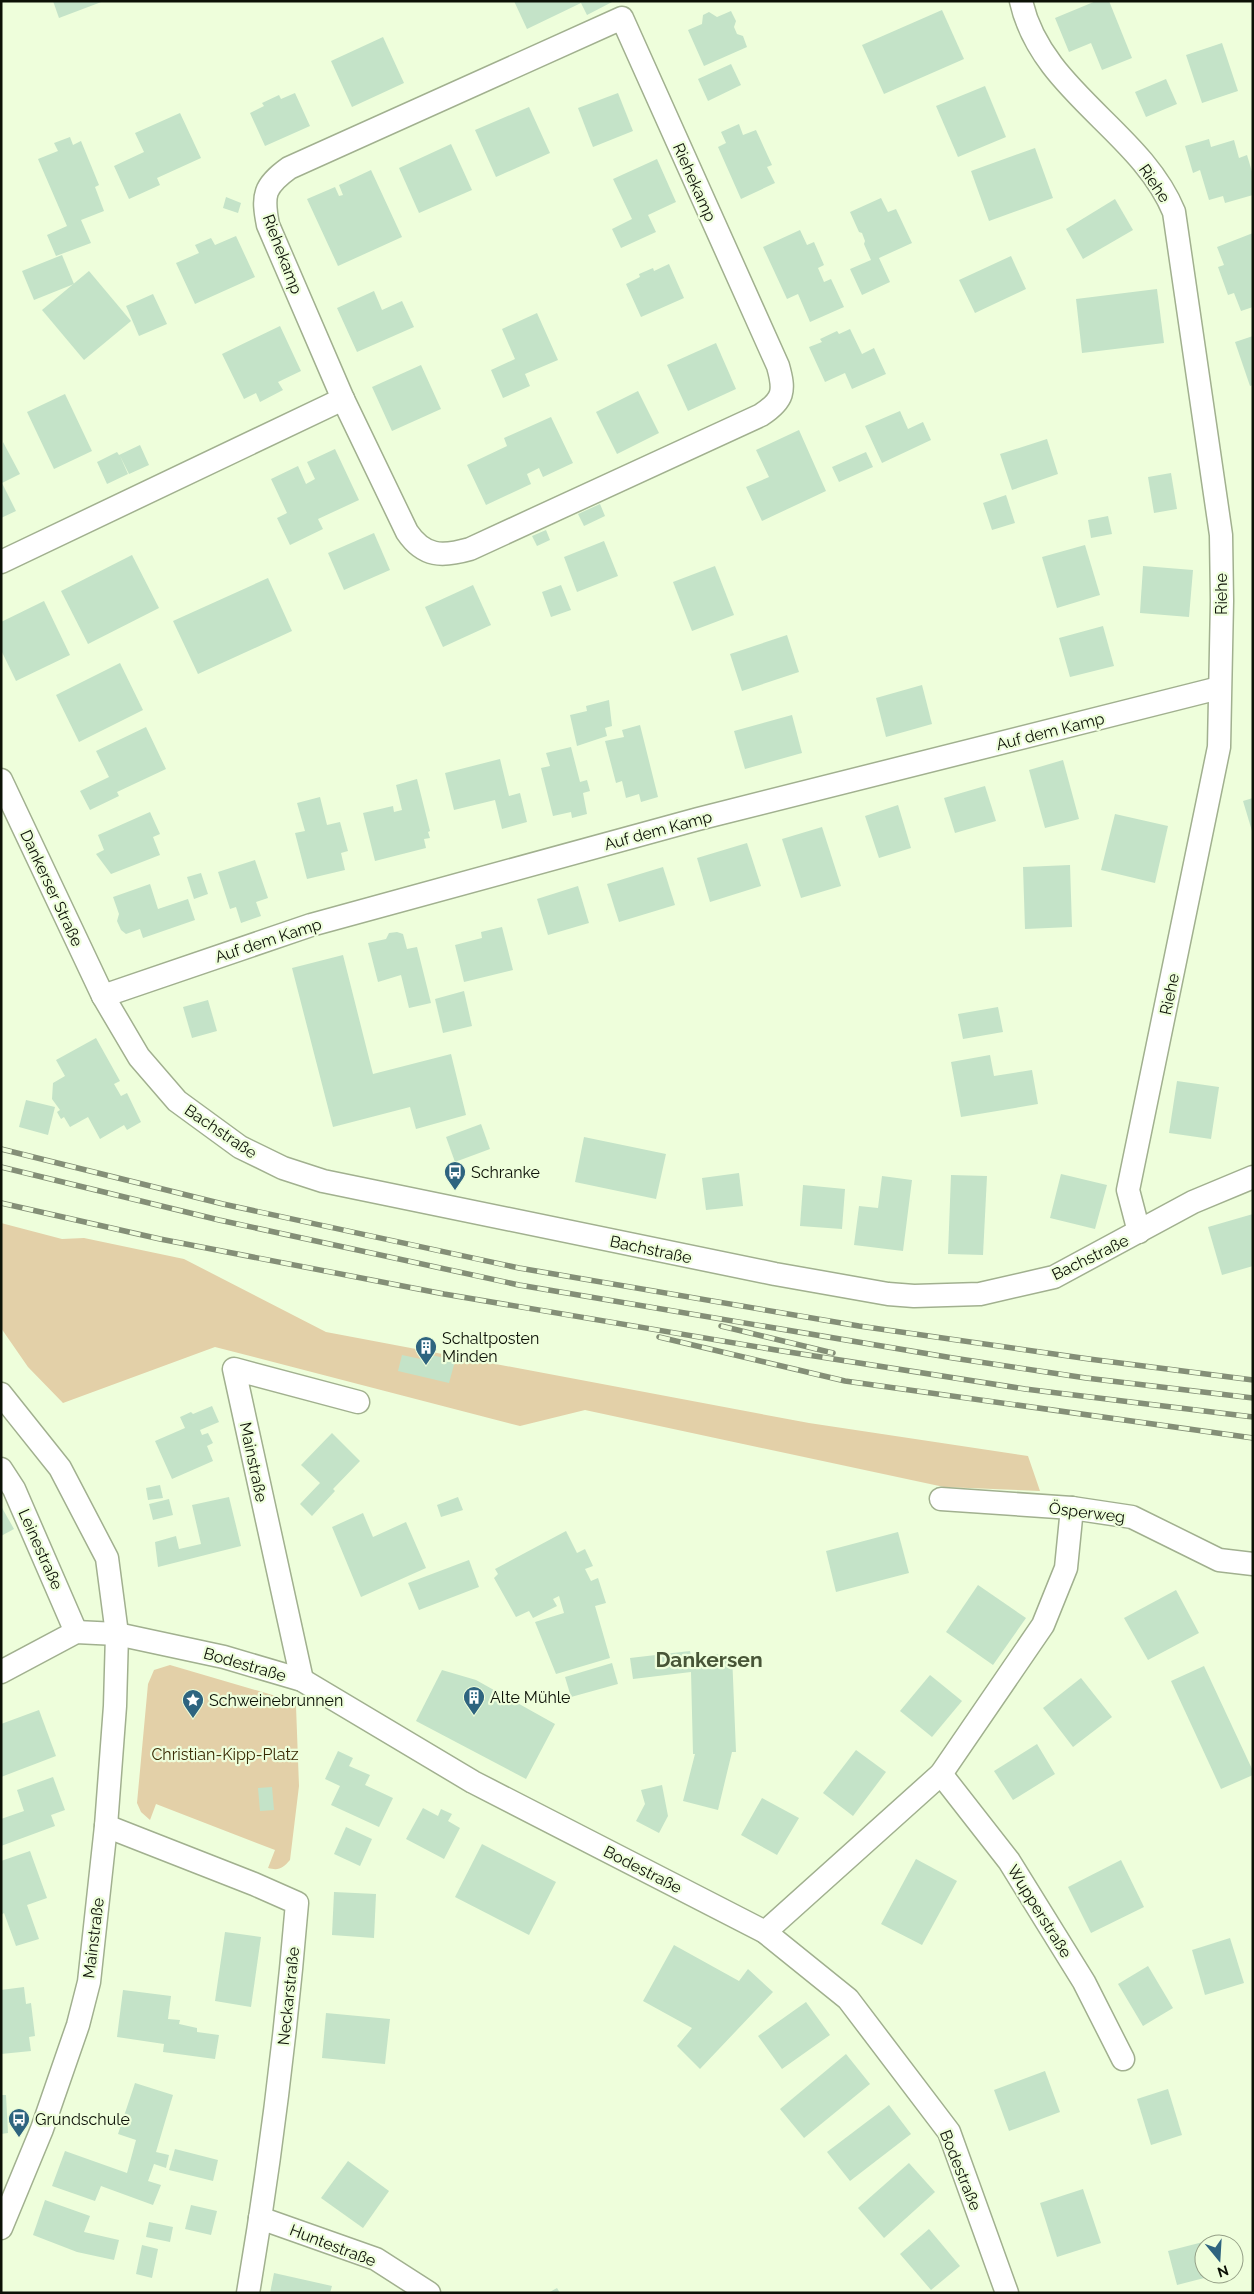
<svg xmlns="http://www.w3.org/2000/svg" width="1254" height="2294" font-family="Raleway,sans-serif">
  <rect width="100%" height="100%" fill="#eefedb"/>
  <g fill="#e3d0a8">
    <path d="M1,1223L62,1239L84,1238L184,1259L326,1332L809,1423L1028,1456L1040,1491L944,1487L585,1410L520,1426L215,1347L63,1403L28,1367L1,1328Z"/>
    <path d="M170,1665L286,1699L296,1706L299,1786L290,1860C283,1868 279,1871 268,1868L275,1850L156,1804L150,1820L141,1812L137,1803L148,1684L154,1670Z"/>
  </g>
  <g fill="#c4e3c8">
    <path d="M53,1H104L59,18Z"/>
    <path d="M514,1H614L587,15L581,3L527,29Z"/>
    <path d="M1096,1H1109L1132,58L1102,70L1091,43L1069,52L1055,18Z"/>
    <path d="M942,10L964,59L884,94L862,45Z"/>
    <path d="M731,11L736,21L734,27L737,34L743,36L747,47L704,66L688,30L702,24L703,15L709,12L717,17Z"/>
    <path d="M383,37L404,83L352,107L331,61Z"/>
    <path d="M1222,43L1238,91L1202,103L1186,55Z"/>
    <path d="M731,64L741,85L708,101L698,79Z"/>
    <path d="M1166,79L1177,104L1146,117L1135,92Z"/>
    <path d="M985,86L1006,137L958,157L936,106Z"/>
    <path d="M295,93L310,126L265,146L250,113L264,106L262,103L279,95L281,99Z"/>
    <path d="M618,93L633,131L593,147L578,108Z"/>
    <path d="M529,107L550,153L496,177L475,130Z"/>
    <path d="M180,113L201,158L157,178L160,185L129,199L114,166L144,152L135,133Z"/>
    <path d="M739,124L743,135L756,130L772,165L767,167L775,183L741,199L718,147L726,143L721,132Z"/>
    <path d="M70,137L73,145L81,141L99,185L95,187L104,211L81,220L91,243L56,256L47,235L67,226L38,159L58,151L54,143Z"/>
    <path d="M1209,139L1211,147L1234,140L1239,158L1247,155L1253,175V195L1225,203L1223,196L1209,200L1200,170L1193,173L1185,146Z"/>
    <path d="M451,144L472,190L419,213L399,168Z"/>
    <path d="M1035,148L1053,198L989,221L971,171Z"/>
    <path d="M657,159L676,202L648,215L656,232L621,248L612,229L632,219L613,179Z"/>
    <path d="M371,170L402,237L338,266L307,199L335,187L339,196L343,195L339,185Z"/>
    <path d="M226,197L241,203L238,213L223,208Z"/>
    <path d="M881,198L888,212L896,209L912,243L879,258L890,282L862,295L850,269L871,260L864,244L865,241L862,233L859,232L850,212Z"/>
    <path d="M1115,199L1133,230L1083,259L1066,229Z"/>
    <path d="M800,230L807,245L814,242L824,265L818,268L824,282L831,279L844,307L810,322L798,294L787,299L763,247Z"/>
    <path d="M1253,233V307L1241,311L1234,293L1228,295L1218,267L1224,265L1217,247Z"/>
    <path d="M236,236L255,277L195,304L176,263L199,253L195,245L211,238L215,245Z"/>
    <path d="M62,255L74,284L34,300L22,271Z"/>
    <path d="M1011,256L1026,289L975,313L959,280Z"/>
    <path d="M669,264L684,298L641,317L626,284L640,277L639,274L653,268L654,271Z"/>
    <path d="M89,271L131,321L84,360L42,310Z"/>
    <path d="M1157,289L1164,343L1082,353L1076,299Z"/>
    <path d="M374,291L382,310L402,301L414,327L357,352L337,308Z"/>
    <path d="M153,294L167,324L139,336L126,306Z"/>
    <path d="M537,313L558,360L525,374L530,386L503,398L491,370L515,359L502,329Z"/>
    <path d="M280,326L301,371L278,382L283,390L260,402L256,393L244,399L222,354Z"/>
    <path d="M850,329L862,354L874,348L886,374L852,389L845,373L825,382L809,347L822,342L820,339L837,331L839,334Z"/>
    <path d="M1253,336V385L1250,386L1235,342Z"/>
    <path d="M716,343L736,389L688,411L667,365Z"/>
    <path d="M421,365L441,409L392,431L372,387Z"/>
    <path d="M638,391L659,433L617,454L596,412Z"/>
    <path d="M65,394L92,451L54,469L27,412Z"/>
    <path d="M900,411L908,429L923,422L931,440L882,463L865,426Z"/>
    <path d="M551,417L573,463L543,477L539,468L527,474L531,484L486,505L467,465L507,446L504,438Z"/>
    <path d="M799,430L826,491L762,521L746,487L769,477L756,450Z"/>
    <path d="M1047,439L1058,474L1012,490L1000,454Z"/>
    <path d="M3,442L20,474L2,483L16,511L1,518Z"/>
    <path d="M140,445L149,465L129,474L120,456L128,474L107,484L97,462L117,452L119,455Z"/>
    <path d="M335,449L359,500L318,519L323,529L290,545L277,518L287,513L271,479L298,466L306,484L315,479L307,462Z"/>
    <path d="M866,452L873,467L839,482L832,467Z"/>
    <path d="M1171,473L1177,509L1154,513L1148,477Z"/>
    <path d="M1006,495L1015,523L992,530L983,503Z"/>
    <path d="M600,504L605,516L584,526L578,514Z"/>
    <path d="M1108,516L1112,534L1091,538L1088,520Z"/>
    <path d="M546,530L550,540L537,546L532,536Z"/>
    <path d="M374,533L390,570L344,590L328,553Z"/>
    <path d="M604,541L618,576L577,592L564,557Z"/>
    <path d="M1085,545L1100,595L1057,608L1042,557Z"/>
    <path d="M132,555L159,608L88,644L61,591Z"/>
    <path d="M715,566L734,615L692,631L673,582Z"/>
    <path d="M1143,566L1193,570L1189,617L1140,613Z"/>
    <path d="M268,578L292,631L198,674L173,621Z"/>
    <path d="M473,585L491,625L443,647L425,607Z"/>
    <path d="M561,585L571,610L551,617L542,592Z"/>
    <path d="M44,601L70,655L16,681L1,650V622Z"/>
    <path d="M1103,626L1114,666L1070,677L1059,638Z"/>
    <path d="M787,635L799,672L742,691L730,654Z"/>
    <path d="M120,663L143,710L79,742L56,695Z"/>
    <path d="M922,685L932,724L886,737L876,698Z"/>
    <path d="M609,700L612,726L605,728L607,736L577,746L570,715L587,711L586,706Z"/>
    <path d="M792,715L802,753L745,769L734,731Z"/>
    <path d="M640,725L658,797L641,802L639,794L626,798L622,781L616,783L605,741L624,737L622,730Z"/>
    <path d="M146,727L166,769L117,792L119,796L90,810L80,791L109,777L96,751Z"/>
    <path d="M571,747L580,782L587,780L590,791L583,793L587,814L572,818L571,812L553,816L541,768L550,766L546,753Z"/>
    <path d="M500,759L509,796L520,793L527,822L502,829L495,800L454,810L445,773Z"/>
    <path d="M1063,760L1079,819L1045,828L1029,770Z"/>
    <path d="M417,779L430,831L428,832L430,838L424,839L426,848L375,861L363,813L393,806L394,812L402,810L396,785Z"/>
    <path d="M985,786L996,821L955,833L944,798Z"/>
    <path d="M320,797L327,825L340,822L348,851L341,853L345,870L307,879L295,833L305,831L297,803Z"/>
    <path d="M1253,798V831H1252L1243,801Z"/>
    <path d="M898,805L911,848L879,858L865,816Z"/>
    <path d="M150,812L160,834L153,837L160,855L111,874L96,854L104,850L98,835Z"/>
    <path d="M1115,814L1168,826L1155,883L1101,870Z"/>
    <path d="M822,827L841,886L801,898L782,839Z"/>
    <path d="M747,843L761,886L710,902L697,858Z"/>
    <path d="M255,860L268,898L256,902L261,916L241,923L236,907L230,909L218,872Z"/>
    <path d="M1070,865L1072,927L1025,929L1023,867Z"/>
    <path d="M663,867L675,905L619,922L607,884Z"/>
    <path d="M201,873L208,894L194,899L187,877Z"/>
    <path d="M150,884L158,909L188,899L195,920L143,938L140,929L126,934L121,930L117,921L119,914L113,897Z"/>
    <path d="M578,886L589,923L548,935L537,899Z"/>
    <path d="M502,927L513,970L464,982L455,945L482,938L481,932Z"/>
    <path d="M397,932L403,934L407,949L417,947L431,1003L409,1008L401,975L378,982L368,943L386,939L389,933Z"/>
    <path d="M343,955L373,1074L451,1054L466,1115L416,1129L410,1107L333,1127L292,968Z"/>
    <path d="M464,991L472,1026L443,1033L435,999Z"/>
    <path d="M208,1000L217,1031L192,1038L183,1007Z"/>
    <path d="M998,1007L1003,1032L963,1039L958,1014Z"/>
    <path d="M96,1038L120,1081L114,1084L121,1096L127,1093L141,1122L127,1130L124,1125L100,1139L88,1117L70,1127L64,1117L61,1119L57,1112L60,1110L52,1099L53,1083L65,1076L56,1060Z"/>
    <path d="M990,1055L994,1076L1032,1070L1038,1104L961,1117L951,1062Z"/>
    <path d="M1177,1081L1219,1087L1211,1139L1169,1133Z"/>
    <path d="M26,1100L55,1107L48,1135L19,1127Z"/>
    <path d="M481,1124L490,1149L455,1162L446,1137Z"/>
    <path d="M584,1137L666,1154L656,1199L575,1182Z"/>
    <path d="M739,1173L743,1206L706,1210L702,1178Z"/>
    <path d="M1061,1174L1107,1185L1095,1229L1050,1218Z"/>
    <path d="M951,1175L987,1176L983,1255L948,1254Z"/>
    <path d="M882,1176L912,1180L903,1251L854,1245L859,1206L878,1208Z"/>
    <path d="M803,1185L845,1189L842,1229L800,1226Z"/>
    <path d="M1253,1214V1266L1222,1275L1208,1227Z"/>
    <path d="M402,1355L430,1361L432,1355L455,1361L449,1383L398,1371Z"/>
    <path d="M212,1406L219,1422L200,1430L202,1435L208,1433L213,1443L207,1446L213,1461L172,1479L155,1441L185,1428L180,1417L191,1412L193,1414Z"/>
    <path d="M332,1433L360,1461L333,1489L335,1491L312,1516L300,1504L320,1483L301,1465Z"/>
    <path d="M160,1485L163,1498L148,1500L146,1488Z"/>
    <path d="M229,1497L241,1546L158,1567L155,1542L176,1536L179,1549L201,1544L192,1505Z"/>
    <path d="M458,1497L463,1510L441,1517L437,1505Z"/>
    <path d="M169,1499L173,1515L153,1520L149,1504Z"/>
    <path d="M1,1506L14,1529L1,1536Z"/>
    <path d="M363,1513L373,1537L406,1522L426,1568L361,1597L332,1527Z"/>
    <path d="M566,1531L577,1553L585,1549L593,1566L585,1569L591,1581L598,1578L606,1603L595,1606L610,1658L556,1674L535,1622L564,1613L559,1596L553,1599L557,1606L533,1618L529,1611L516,1617L494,1578L498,1574L495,1569Z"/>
    <path d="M898,1532L909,1573L836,1592L826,1551Z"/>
    <path d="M469,1560L479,1587L419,1610L408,1583Z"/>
    <path d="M978,1585L1026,1618L993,1665L946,1632Z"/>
    <path d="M1176,1590L1199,1633L1148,1660L1124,1618Z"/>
    <path d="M690,1651L691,1655L732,1654L736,1752H732L718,1810L683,1801L695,1754H693L691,1672L633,1679L630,1658Z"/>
    <path d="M612,1663L618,1684L571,1697L565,1677Z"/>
    <path d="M1204,1666L1253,1771V1775L1221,1789L1171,1681Z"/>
    <path d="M442,1670L476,1680L555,1724L526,1779L416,1721Z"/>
    <path d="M930,1675L962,1701L932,1737L900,1711Z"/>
    <path d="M1081,1678L1112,1717L1073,1747L1043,1708Z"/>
    <path d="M39,1710L56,1756L1,1777V1724Z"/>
    <path d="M1037,1744L1055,1774L1013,1800L994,1771Z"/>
    <path d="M856,1750L886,1772L853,1816L823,1793Z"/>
    <path d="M338,1751L353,1758L349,1766L370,1775L365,1785L393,1798L379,1827L331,1805L340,1786L325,1779Z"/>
    <path d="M53,1777L65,1810L51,1815L55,1826L1,1846V1819L24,1811L17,1790Z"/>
    <path d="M662,1785L668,1816L659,1833L636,1821L645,1804L641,1790Z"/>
    <path d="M272,1787L274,1810L260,1811L258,1788Z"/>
    <path d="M762,1798L799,1818L777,1855L741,1835Z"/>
    <path d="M423,1808L438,1816L441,1809L452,1814L448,1821L460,1828L444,1859L406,1839Z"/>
    <path d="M346,1827L372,1839L360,1866L334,1854Z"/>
    <path d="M482,1844L556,1882L529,1935L455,1897Z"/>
    <path d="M30,1851L47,1898L27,1905L39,1939L16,1946L4,1913L1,1915V1861Z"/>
    <path d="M916,1859L957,1881L922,1945L881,1924Z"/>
    <path d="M1121,1860L1144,1907L1091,1933L1068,1887Z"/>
    <path d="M334,1892L376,1894L374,1938L332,1935Z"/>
    <path d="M225,1932L261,1937L251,2007L215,2001Z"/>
    <path d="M1230,1938L1244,1983L1205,1995L1192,1950Z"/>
    <path d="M674,1945L739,1981L748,1969L773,1992L700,2069L677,2046L692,2028L643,2001Z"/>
    <path d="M1148,1966L1173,2008L1143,2026L1118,1984Z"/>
    <path d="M24,1987L26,2004L31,2003L35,2036L29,2037L31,2051L1,2054V1990Z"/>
    <path d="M123,1990L171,1996L168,2019L180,2020L179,2024L197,2028V2032L219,2035L215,2059L163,2052L164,2044L117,2037Z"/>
    <path d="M806,2002L830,2035L782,2069L758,2036Z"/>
    <path d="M326,2013L390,2019L385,2064L322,2058Z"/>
    <path d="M846,2054L870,2084L804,2138L780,2109Z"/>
    <path d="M1045,2071L1060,2112L1009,2131L994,2090Z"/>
    <path d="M135,2083L173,2095L156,2152L169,2155L166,2168L154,2164L148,2181L161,2185L153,2205L101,2186L95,2201L52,2186L65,2151L127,2173L136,2140L118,2134Z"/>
    <path d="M1168,2089L1182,2135L1151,2145L1137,2099Z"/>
    <path d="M1,2095H6L8,2133L1,2134Z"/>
    <path d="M889,2105L911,2134L850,2181L827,2152Z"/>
    <path d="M175,2149L218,2160L213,2181L169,2170Z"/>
    <path d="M348,2161L389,2191L363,2228L321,2198Z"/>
    <path d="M909,2163L935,2192L884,2238L858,2208Z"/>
    <path d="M1083,2189L1101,2243L1057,2257L1040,2203Z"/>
    <path d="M45,2200L90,2216L84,2232L119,2240L114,2260L77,2252L33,2235Z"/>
    <path d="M191,2205L217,2211L211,2235L185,2229Z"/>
    <path d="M149,2222L173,2227L170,2242L146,2237Z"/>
    <path d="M929,2229L960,2266L931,2290L900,2254Z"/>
    <path d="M1203,2242L1204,2274H1212V2276L1177,2285L1168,2251Z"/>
    <path d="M142,2245L158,2249L152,2278L136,2274Z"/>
    <path d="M274,2273L332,2286L330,2293H270Z"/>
    <path d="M557,2288L560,2293H548Z"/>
  </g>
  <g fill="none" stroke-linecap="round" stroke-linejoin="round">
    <g stroke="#a1b08f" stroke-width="25">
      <g id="minor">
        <path d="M1021,1C1041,91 1141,131 1174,212L1221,535L1222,601L1219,747L1128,1190L1139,1232"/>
        <path d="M622,18L778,366C785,391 784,400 761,415L470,549C442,557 424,557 407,532L343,399L268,225C262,195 264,186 289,168Z"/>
        <path d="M1,562L343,399"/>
        <path d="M1,780L103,996L139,1057L177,1101L240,1147L283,1168L323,1181L775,1274L888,1294L914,1296L980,1294L1054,1277L1193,1202L1253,1177"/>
        <path d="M103,996L311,925L698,819L1219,688"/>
        <path d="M1,1394L60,1468L107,1558L117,1634L115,1706L106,1826L89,1982L78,2025L42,2129L1,2228"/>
        <path d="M1,1469L14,1489L76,1632"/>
        <path d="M941,1499L1072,1508L1132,1517L1219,1560L1253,1564"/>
        <path d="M1,1672L76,1632L117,1634L224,1657L302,1680L473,1782L765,1932L848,1999L949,2132L1007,2293"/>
        <path d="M302,1680L234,1369L358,1402"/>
        <path d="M941,1774L1009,1861L1084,1982L1123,2059"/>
        <path d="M106,1826L254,1884L297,1903C286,2034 270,2164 248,2293"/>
        <path d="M765,1932L941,1774L1043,1625L1066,1568L1072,1508"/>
        <path d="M260,2218L376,2259L429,2293"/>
      </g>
    </g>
    <use href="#minor" stroke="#fff" stroke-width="22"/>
    <g stroke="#848f77" stroke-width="5.5">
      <g id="rail">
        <path d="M1,1149L223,1204L519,1268L859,1326L1089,1359L1253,1380"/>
        <path d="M1,1167L219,1220L519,1285L953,1358L1086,1378L1253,1398"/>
        <path d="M1,1203L160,1239L444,1294L776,1350L1025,1389L1253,1417"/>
        <path d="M721,1326L833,1353"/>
        <path d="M659,1337L845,1381L1253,1438"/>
      </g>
    </g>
    <use href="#rail" stroke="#eefedb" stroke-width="4" stroke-dasharray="11" stroke-linecap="butt"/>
  </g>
  <defs>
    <g id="bus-pin" transform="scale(1.125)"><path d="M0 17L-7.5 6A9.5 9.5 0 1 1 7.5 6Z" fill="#2e647f" stroke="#eefedb"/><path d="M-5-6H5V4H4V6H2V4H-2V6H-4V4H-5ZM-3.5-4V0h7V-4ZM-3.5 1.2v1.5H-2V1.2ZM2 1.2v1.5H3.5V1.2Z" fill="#fff"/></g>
    <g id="building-pin" transform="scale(1.125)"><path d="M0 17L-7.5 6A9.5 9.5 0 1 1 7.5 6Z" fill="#2e647f" stroke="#eefedb"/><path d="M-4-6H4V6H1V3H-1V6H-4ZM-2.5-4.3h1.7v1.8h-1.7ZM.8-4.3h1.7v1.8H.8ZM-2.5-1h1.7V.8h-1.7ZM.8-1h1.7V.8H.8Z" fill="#fff"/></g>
    <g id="sight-pin" transform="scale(1.125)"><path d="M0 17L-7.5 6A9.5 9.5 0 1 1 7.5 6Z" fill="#2e647f" stroke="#eefedb"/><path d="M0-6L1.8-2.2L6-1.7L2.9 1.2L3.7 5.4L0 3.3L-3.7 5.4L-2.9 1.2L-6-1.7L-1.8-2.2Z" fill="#fff"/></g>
  </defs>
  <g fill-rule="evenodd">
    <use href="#bus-pin" x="455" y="1172"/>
    <use href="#building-pin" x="426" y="1347"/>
    <use href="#building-pin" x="474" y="1697"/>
    <use href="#sight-pin" x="193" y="1700"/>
    <use href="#bus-pin" x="19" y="2119"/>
  </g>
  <g text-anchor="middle" stroke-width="4.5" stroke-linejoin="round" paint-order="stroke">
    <g font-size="16" fill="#0c1106" stroke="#eefedb">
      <text transform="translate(695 182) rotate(66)" y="6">Riehekamp</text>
      <text transform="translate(1155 183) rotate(56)" y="6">Riehe</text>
      <text transform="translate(283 254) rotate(69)" y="6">Riehekamp</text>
      <text transform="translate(1221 594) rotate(-90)" y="6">Riehe</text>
      <text transform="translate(1050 731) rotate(-14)" y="6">Auf dem Kamp</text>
      <text transform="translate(658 830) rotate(-15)" y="6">Auf dem Kamp</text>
      <text transform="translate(52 888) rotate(65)" y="6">Dankerser Straße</text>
      <text transform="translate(268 940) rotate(-18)" y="6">Auf dem Kamp</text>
      <text transform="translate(1169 994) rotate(-78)" y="6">Riehe</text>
      <text transform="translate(221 1131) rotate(34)" y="6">Bachstraße</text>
      <text transform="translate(651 1249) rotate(12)" y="6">Bachstraße</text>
      <text transform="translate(1090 1257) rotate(-26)" y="6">Bachstraße</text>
      <text transform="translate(254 1462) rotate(78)" y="6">Mainstraße</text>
      <text transform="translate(1087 1512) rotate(7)" y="6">Ösperweg</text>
      <text transform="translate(41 1549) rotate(66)" y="6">Leinestraße</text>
      <text transform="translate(245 1664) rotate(16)" y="6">Bodestraße</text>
      <text transform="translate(643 1869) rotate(27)" y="6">Bodestraße</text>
      <text transform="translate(1040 1911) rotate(58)" y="6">Wupperstraße</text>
      <text transform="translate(93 1938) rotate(-83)" y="6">Mainstraße</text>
      <text transform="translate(288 1996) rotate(-84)" y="6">Neckarstraße</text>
      <text transform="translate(961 2170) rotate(68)" y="6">Bodestraße</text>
      <text transform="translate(333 2245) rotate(21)" y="6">Huntestraße</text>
    </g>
    <g font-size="16" fill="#0c1106" stroke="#eefedb" text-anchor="start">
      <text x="471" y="1178">Schranke</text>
      <text x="442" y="1344">Schaltposten<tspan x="442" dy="18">Minden</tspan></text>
      <text x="490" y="1703">Alte Mühle</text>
      <text x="209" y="1706">Schweinebrunnen</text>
      <text x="35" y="2125">Grundschule</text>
    </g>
    <g font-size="16" fill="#392a03" stroke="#eefedb">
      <text x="225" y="1760">Christian-Kipp-Platz</text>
    </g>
    <g font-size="21" font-weight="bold" fill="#485537" stroke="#eefedb">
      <text x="709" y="1667">Dankersen</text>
    </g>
  </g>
  <rect width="1254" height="2294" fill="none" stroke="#0c1106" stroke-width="5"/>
  <g transform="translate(1219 2259) rotate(162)"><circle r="24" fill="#eefedb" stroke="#949f86"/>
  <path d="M0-4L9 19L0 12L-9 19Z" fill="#2e647f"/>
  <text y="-8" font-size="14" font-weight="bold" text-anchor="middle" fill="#0c1106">N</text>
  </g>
</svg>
